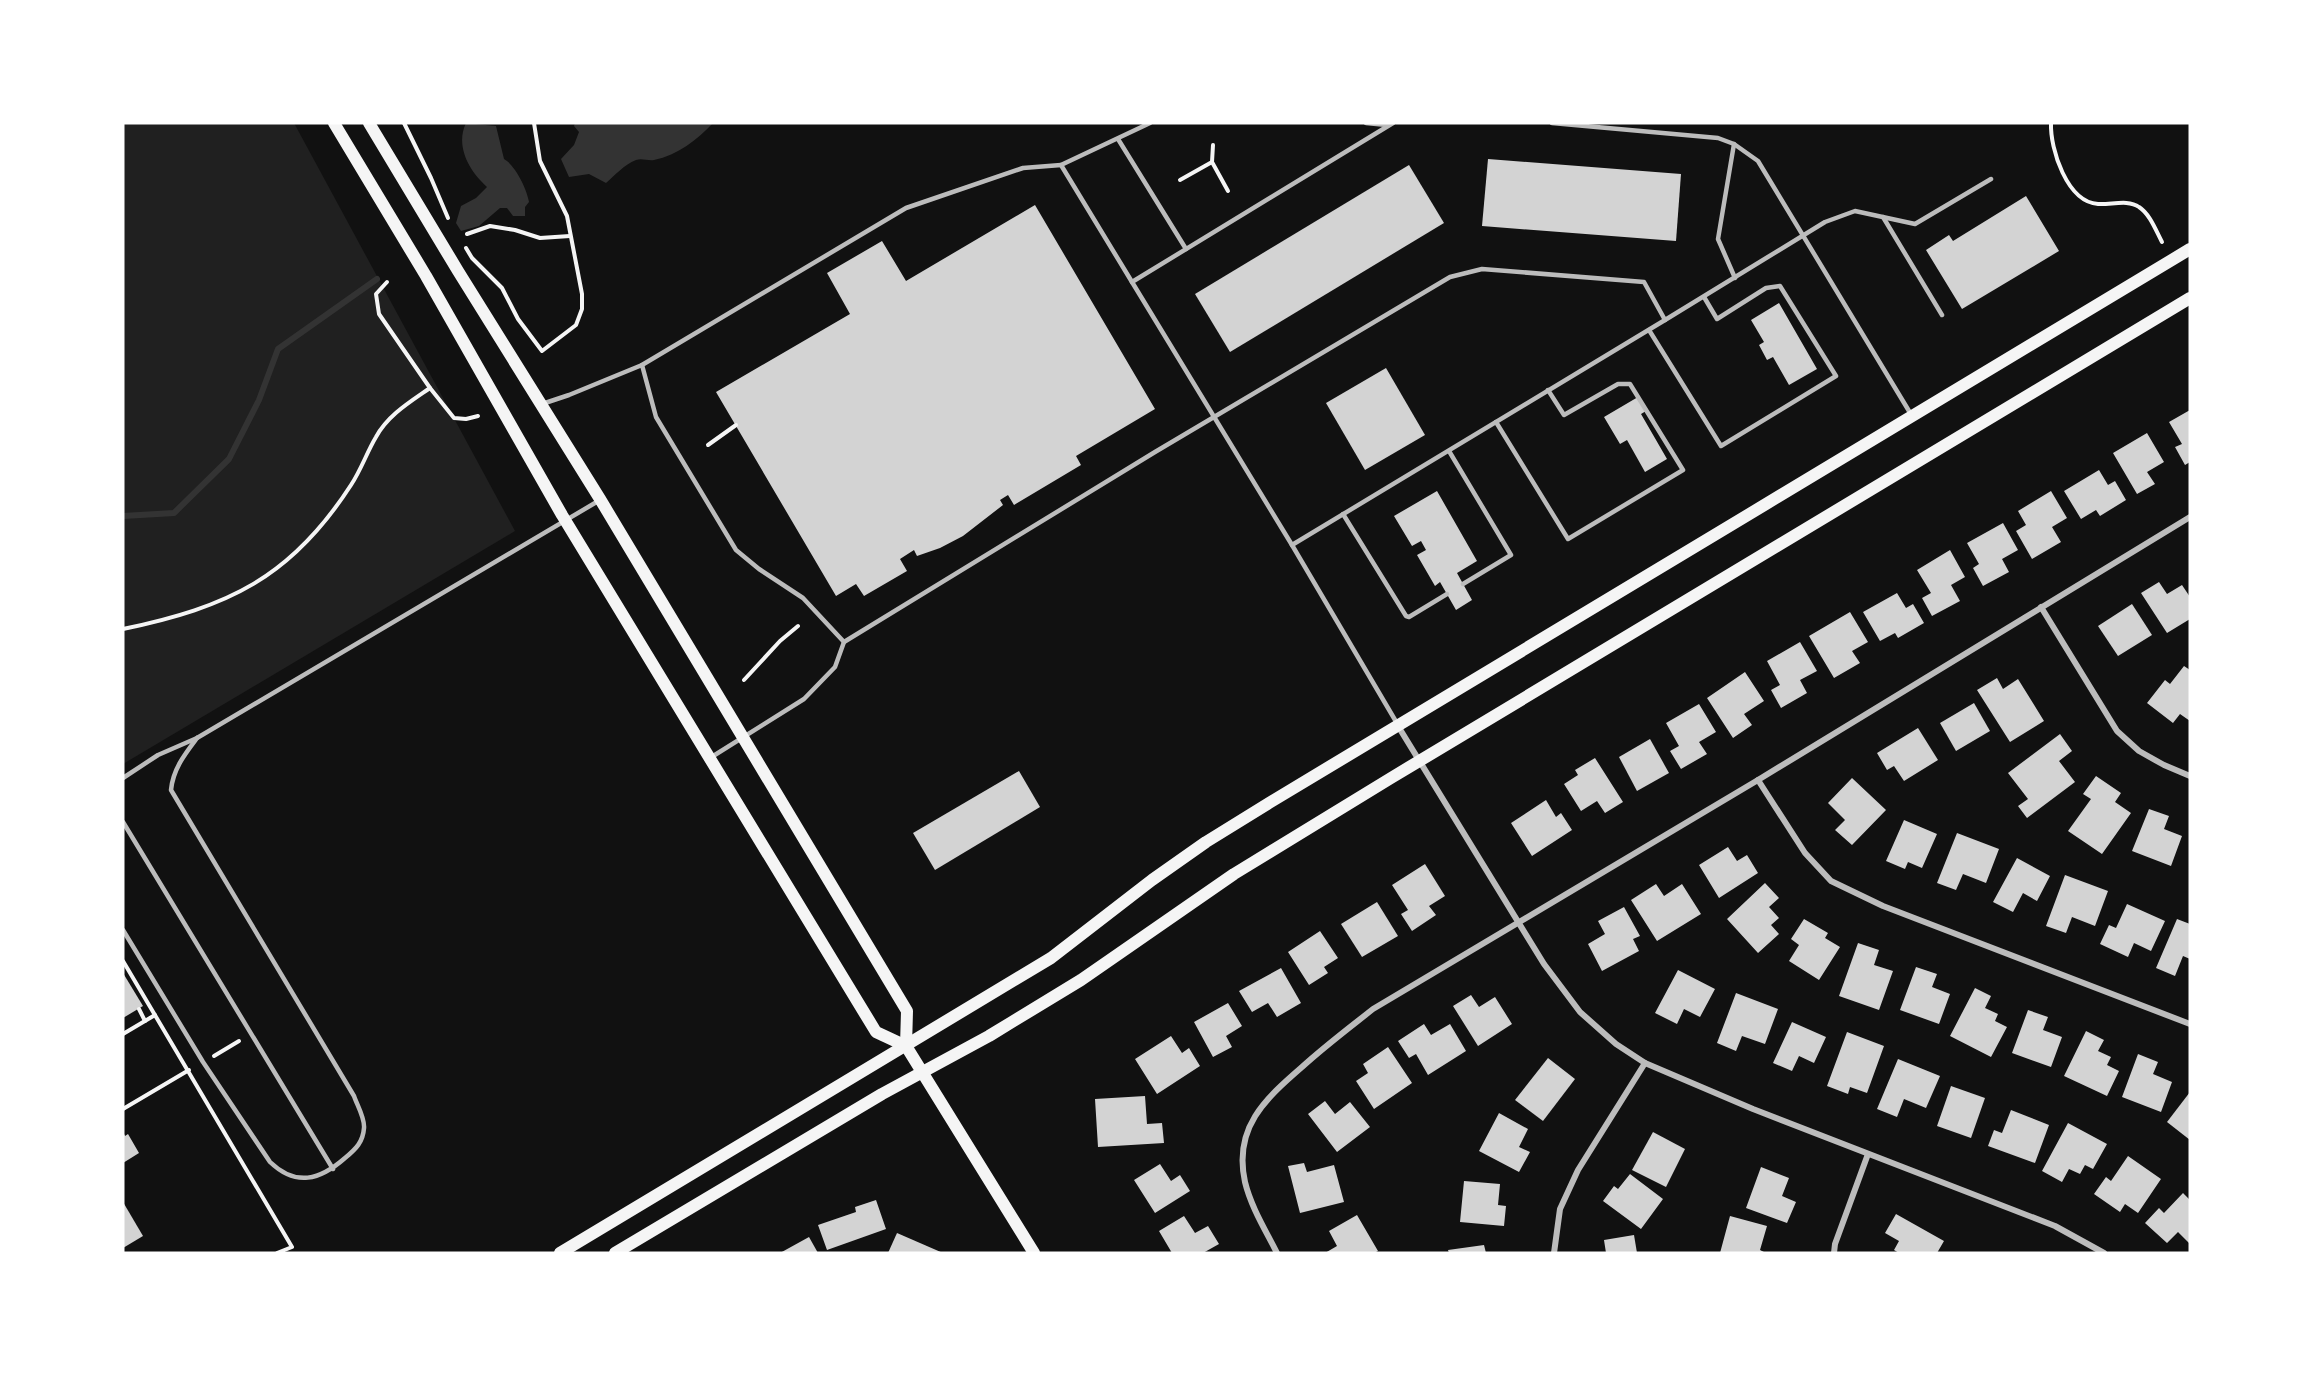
<svg xmlns="http://www.w3.org/2000/svg" width="2313" height="1376" font-family="'Golos Text',sans-serif">
  <rect width="100%" height="100%" fill="#111"/>
  <path fill="#202020" d="M123,123H294L515,531L123,764Z"/>
  <g fill="#333">
    <path d="M466,123C475,124 485,125 496,126L504,159C515,165 527,189 529,202L525,207V216H513L507,208H500L479,226L461,231L456,223L461,206L476,198L487,187C469,171 455,146 466,123Z"/>
    <path d="M575,123H713C697,140 678,155 654,160C648,161 642,158 636,160C624,165 615,175 606,183L589,174L569,177L561,159L574,145L579,132L574,126Z"/>
  </g>
  <g fill="none" stroke-linecap="round" stroke-linejoin="round">
    <path stroke="#333" stroke-width="6" d="M123,516L174,513L229,459L259,400L278,349L377,279"/>
  </g>
  <g fill="#d3d3d3">
    <path d="M1488,159L1681,174L1676,241L1482,226Z"/>
    <path d="M1409,165L1444,223L1230,352L1195,294Z"/>
    <path d="M2026,196L2059,251L1962,309L1926,250L1949,235L1953,241Z"/>
    <path d="M1035,205L1155,409L1076,456L1081,465L1014,505L1008,495L1000,500L1003,505L963,536L940,548L917,556L914,550L900,559L907,571L864,596L856,584L836,596L716,392L850,314L827,273L882,241L906,281Z"/>
    <path d="M1779,303L1817,369L1789,385L1773,357L1767,360L1759,345L1764,342L1751,320Z"/>
    <path d="M1386,368L1425,435L1365,470L1326,403Z"/>
    <path d="M1638,397L1646,411L1641,414L1667,459L1645,472L1627,440L1620,444L1604,417Z"/>
    <path d="M2190,410V462L2185,465L2175,447L2182,444L2169,422Z"/>
    <path d="M2147,433L2164,462L2147,472L2155,484L2137,494L2113,453Z"/>
    <path d="M2099,470L2108,485L2115,481L2126,500L2100,516L2096,510L2081,519L2064,491Z"/>
    <path d="M1437,491L1477,561L1457,573L1472,600L1456,610L1440,582L1435,586L1417,555L1426,550L1421,541L1412,546L1394,516Z"/>
    <path d="M2051,491L2067,518L2052,527L2061,542L2032,559L2016,531L2026,525L2018,511Z"/>
    <path d="M2003,523L2018,550L2002,559L2009,572L1983,586L1973,568L1979,564L1967,543Z"/>
    <path d="M1950,550L1965,577L1951,585L1960,601L1932,616L1922,598L1931,593L1917,570Z"/>
    <path d="M2159,582L2167,594L2182,585L2190,597V619L2167,633L2141,593Z"/>
    <path d="M1897,593L1906,608L1913,604L1924,623L1898,638L1895,633L1880,641L1863,612Z"/>
    <path d="M2132,604L2152,635L2118,656L2098,626Z"/>
    <path d="M1850,612L1868,642L1852,651L1860,663L1834,678L1809,636Z"/>
    <path d="M1800,642L1817,671L1800,680L1807,693L1781,708L1771,690L1780,685L1767,661Z"/>
    <path d="M2184,666L2190,670V721L2180,714L2173,723L2147,703L2165,680L2170,684Z"/>
    <path d="M1745,672L1764,701L1744,714L1752,725L1733,738L1707,698Z"/>
    <path d="M1997,678L2003,689L2018,679L2044,721L2010,742L1977,690Z"/>
    <path d="M1974,703L1990,731L1956,751L1940,723Z"/>
    <path d="M1699,704L1716,732L1699,742L1707,754L1681,769L1670,751L1679,746L1666,723Z"/>
    <path d="M1918,728L1938,760L1904,781L1894,766L1887,770L1877,753Z"/>
    <path d="M2060,734L2072,751L2059,761L2075,782L2027,818L2018,806L2028,799L2008,773Z"/>
    <path d="M1650,739L1669,773L1637,791L1619,757Z"/>
    <path d="M1595,758L1623,802L1605,813L1597,801L1581,811L1564,784L1578,775L1575,770Z"/>
    <path d="M1019,771L1040,807L935,870L913,833Z"/>
    <path d="M2096,776L2121,793L2115,802L2131,813L2102,854L2068,831L2091,799L2083,794Z"/>
    <path d="M1852,778L1886,810L1852,845L1835,830L1845,820L1828,803Z"/>
    <path d="M1546,800L1556,817L1561,813L1572,830L1532,856L1511,823Z"/>
    <path d="M2149,809L2169,816L2164,829L2182,836L2171,866L2132,851Z"/>
    <path d="M1904,820L1937,834L1922,868L1908,862L1905,869L1886,861Z"/>
    <path d="M1957,833L1999,849L1986,883L1963,874L1956,890L1937,883Z"/>
    <path d="M1728,847L1737,861L1747,855L1758,873L1719,898L1699,865Z"/>
    <path d="M2017,858L2050,876L2037,901L2023,893L2013,912L1993,902Z"/>
    <path d="M1425,864L1445,896L1429,906L1436,915L1412,931L1401,914L1408,910L1392,885Z"/>
    <path d="M2065,875L2108,891L2095,926L2072,917L2066,933L2046,926Z"/>
    <path d="M1765,883L1779,898L1769,907L1779,918L1771,925L1779,934L1758,953L1727,919Z"/>
    <path d="M1656,884L1664,896L1682,884L1701,914L1657,941L1631,900Z"/>
    <path d="M1377,902L1398,936L1362,957L1341,924Z"/>
    <path d="M2127,904L2165,921L2151,951L2134,943L2128,957L2100,944L2109,925L2116,928Z"/>
    <path d="M1624,907L1640,936L1633,939L1639,951L1602,971L1588,944L1605,934L1598,921Z"/>
    <path d="M1804,919L1828,933L1825,938L1840,947L1819,980L1789,961L1799,945L1791,939Z"/>
    <path d="M2177,919L2190,924V959L2183,956L2175,976L2156,968Z"/>
    <path d="M1320,931L1338,958L1324,967L1328,973L1309,985L1288,952Z"/>
    <path d="M1858,943L1879,950L1874,965L1893,971L1879,1010L1839,996Z"/>
    <path d="M1916,967L1937,974L1932,987L1950,994L1939,1024L1900,1010Z"/>
    <path d="M1281,968L1301,1003L1277,1017L1268,1003L1252,1012L1239,991Z"/>
    <path d="M1678,970L1715,989L1700,1017L1684,1009L1677,1024L1655,1013Z"/>
    <path d="M123,973L143,1006L123,1018Z"/>
    <path d="M1975,988L1991,996L1985,1008L1998,1014L1995,1021L2007,1027L1991,1057L1950,1036Z"/>
    <path d="M1736,993L1778,1009L1765,1044L1742,1036L1736,1051L1717,1043Z"/>
    <path d="M1471,995L1479,1007L1495,997L1512,1024L1478,1046L1453,1006Z"/>
    <path d="M1228,1003L1242,1026L1226,1036L1232,1047L1213,1057L1194,1022Z"/>
    <path d="M2028,1010L2048,1017L2043,1030L2062,1037L2051,1067L2012,1053Z"/>
    <path d="M1792,1022L1826,1037L1814,1063L1799,1056L1792,1071L1773,1063Z"/>
    <path d="M1424,1024L1431,1035L1450,1024L1466,1051L1428,1075L1416,1054L1409,1058L1398,1041Z"/>
    <path d="M2086,1031L2104,1040L2098,1051L2111,1057L2107,1065L2119,1071L2107,1096L2064,1076Z"/>
    <path d="M1847,1032L1884,1046L1867,1093L1850,1087L1848,1094L1827,1086Z"/>
    <path d="M1171,1036L1182,1053L1189,1048L1200,1066L1157,1094L1135,1059Z"/>
    <path d="M1388,1047L1412,1083L1374,1109L1356,1081L1368,1073L1363,1064Z"/>
    <path d="M2138,1054L2158,1062L2153,1074L2172,1082L2161,1112L2122,1097Z"/>
    <path d="M1548,1058L1575,1079L1543,1121L1515,1100Z"/>
    <path d="M1898,1059L1940,1076L1926,1108L1904,1099L1897,1117L1877,1109Z"/>
    <path d="M1951,1086L1985,1098L1971,1138L1937,1126Z"/>
    <path d="M2190,1092V1140L2167,1122Z"/>
    <path d="M1145,1096L1147,1124L1162,1123L1164,1143L1098,1147L1095,1099Z"/>
    <path d="M1325,1101L1335,1114L1350,1102L1370,1127L1337,1152L1308,1114Z"/>
    <path d="M2011,1110L2049,1125L2035,1163L1988,1146L1994,1130L2002,1133Z"/>
    <path d="M1499,1113L1528,1129L1519,1147L1530,1152L1519,1172L1479,1151Z"/>
    <path d="M2068,1123L2107,1144L2093,1169L2085,1165L2080,1174L2069,1169L2062,1182L2042,1171Z"/>
    <path d="M123,1132L125,1136L128,1134L139,1153L123,1163Z"/>
    <path d="M1653,1132L1685,1149L1666,1187L1632,1170Z"/>
    <path d="M2128,1156L2161,1179L2138,1213L2125,1204L2120,1212L2094,1194L2106,1177L2111,1181Z"/>
    <path d="M1304,1163L1307,1172L1334,1165L1344,1202L1300,1213L1288,1166Z"/>
    <path d="M1160,1164L1171,1181L1180,1175L1190,1191L1155,1213L1134,1180Z"/>
    <path d="M1761,1167L1789,1178L1782,1196L1796,1202L1787,1223L1746,1208Z"/>
    <path d="M1630,1174L1663,1199L1641,1229L1603,1201L1614,1186L1618,1189Z"/>
    <path d="M1464,1181L1500,1184L1498,1205L1506,1206L1504,1226L1460,1222Z"/>
    <path d="M2183,1193L2190,1200V1244L2178,1232L2167,1243L2145,1223L2159,1208L2164,1213Z"/>
    <path d="M876,1200L886,1229L827,1250L818,1225L856,1212L855,1207Z"/>
    <path d="M123,1202L143,1236L123,1248Z"/>
    <path d="M1896,1214L1944,1241L1937,1253H1899L1894,1250L1899,1241L1885,1233Z"/>
    <path d="M1357,1215L1378,1251L1374,1253H1325L1337,1246L1329,1231Z"/>
    <path d="M1184,1216L1195,1233L1208,1226L1219,1244L1203,1253H1172L1159,1231Z"/>
    <path d="M1730,1216L1767,1226L1760,1250L1766,1253H1720Z"/>
    <path d="M897,1233L943,1253H888Z"/>
    <path d="M1634,1235L1637,1253H1606L1604,1240Z"/>
    <path d="M809,1237L818,1253H780Z"/>
    <path d="M1484,1245L1486,1253H1449L1448,1250Z"/>
  </g>
  <g fill="none" stroke-linecap="round" stroke-linejoin="round">
    <g stroke="#f5f5f5" stroke-width="4">
      <path d="M404,123L431,178L448,218"/>
      <path d="M2051,123C2050,149 2067,202 2098,204C2111,205 2128,199 2139,207C2150,214 2156,231 2162,242"/>
      <path d="M1212,162L1213,145"/>
      <path d="M1180,180L1212,162L1228,191"/>
      <path d="M467,234L490,226L515,230L540,238L570,236"/>
      <path d="M466,248L472,258L502,288L518,319L542,351L576,325L582,309V294L567,216L540,161L534,123"/>
      <path d="M387,282L376,294L379,314L430,388L454,418L466,419L478,416"/>
      <path d="M708,445L736,425"/>
      <path d="M123,629C228,607 291,578 351,485C361,470 367,452 376,437C388,415 410,402 430,388"/>
      <path d="M744,680L780,641L798,626"/>
      <path d="M123,961L292,1247L277,1253"/>
      <path d="M139,1009L145,1021"/>
      <path d="M123,1034L155,1015"/>
      <path d="M214,1056L239,1041"/>
      <path d="M123,1109L189,1070"/>
    </g>
    <g stroke="#bcbcbc" stroke-width="4.5">
      <path d="M1366,123L1387,125"/>
      <path d="M1393,123L1132,282L1292,545L1398,725"/>
      <path d="M1552,123L1718,138L1734,144L1758,161L1912,416"/>
      <path d="M1118,139L1186,249"/>
      <path d="M1734,144L1718,239L1735,278"/>
      <path d="M1883,217L1942,315"/>
      <path d="M1132,282L1061,165L1150,123"/>
      <path d="M1649,330L1721,446L1836,376L1780,286L1766,288L1717,319L1704,297"/>
      <path d="M642,365L906,208L1023,168L1061,165"/>
      <path d="M542,404L569,395L642,365L656,417L736,550L759,569L803,598L844,642"/>
      <path d="M1496,422L1568,539L1683,470L1630,384H1618L1564,415L1548,390"/>
      <path d="M1449,451L1511,555L1463,584"/>
      <path d="M1343,514L1406,616L1409,617L1447,594"/>
      <path d="M1292,545L1665,320"/>
      <path d="M710,758L804,699L835,667L844,642L1155,452L1450,277L1482,269L1644,282L1665,320L1825,222L1855,211L1915,224L1991,179"/>
      <path d="M123,778L158,755L197,738L600,500"/>
      <path d="M123,822L333,1169"/>
      <path d="M123,930L203,1062L270,1162C296,1187 320,1180 345,1158C356,1149 363,1142 364,1128C365,1118 357,1105 354,1096L171,790C173,769 185,754 197,738"/>
    </g>
    <g stroke="#bcbcbc" stroke-width="6">
      <path d="M2041,607L2117,731L2139,751L2164,765L2190,776"/>
      <path d="M1398,726L1544,964L1580,1012L1616,1044L1645,1063L1753,1109L2055,1226L2104,1253"/>
      <path d="M1758,780L1805,853L1831,881L1883,906L2190,1024"/>
      <path d="M1277,1253C1266,1231 1251,1207 1245,1182C1233,1128 1265,1099 1302,1067C1325,1046 1349,1028 1373,1009L1758,780L2190,517"/>
      <path d="M1554,1253L1560,1209L1578,1170L1645,1063"/>
      <path d="M1834,1253L1835,1244L1868,1154"/>
    </g>
    <g stroke="#f5f5f5" stroke-width="12">
      <path d="M334,123L426,276L562,515L876,1032L906,1046"/>
      <path d="M369,123L458,271L600,499L907,1011L906,1046L1034,1253"/>
      <path d="M560,1253L1051,958L1152,880L1206,842L1269,803L2190,249"/>
      <path d="M615,1253L882,1094L989,1036L1081,980L1234,874L1391,778L2190,298"/>
    </g>
  </g>
  <rect width="2313" height="1376" fill="none" stroke="#ffffff" stroke-width="249"/>
</svg>
